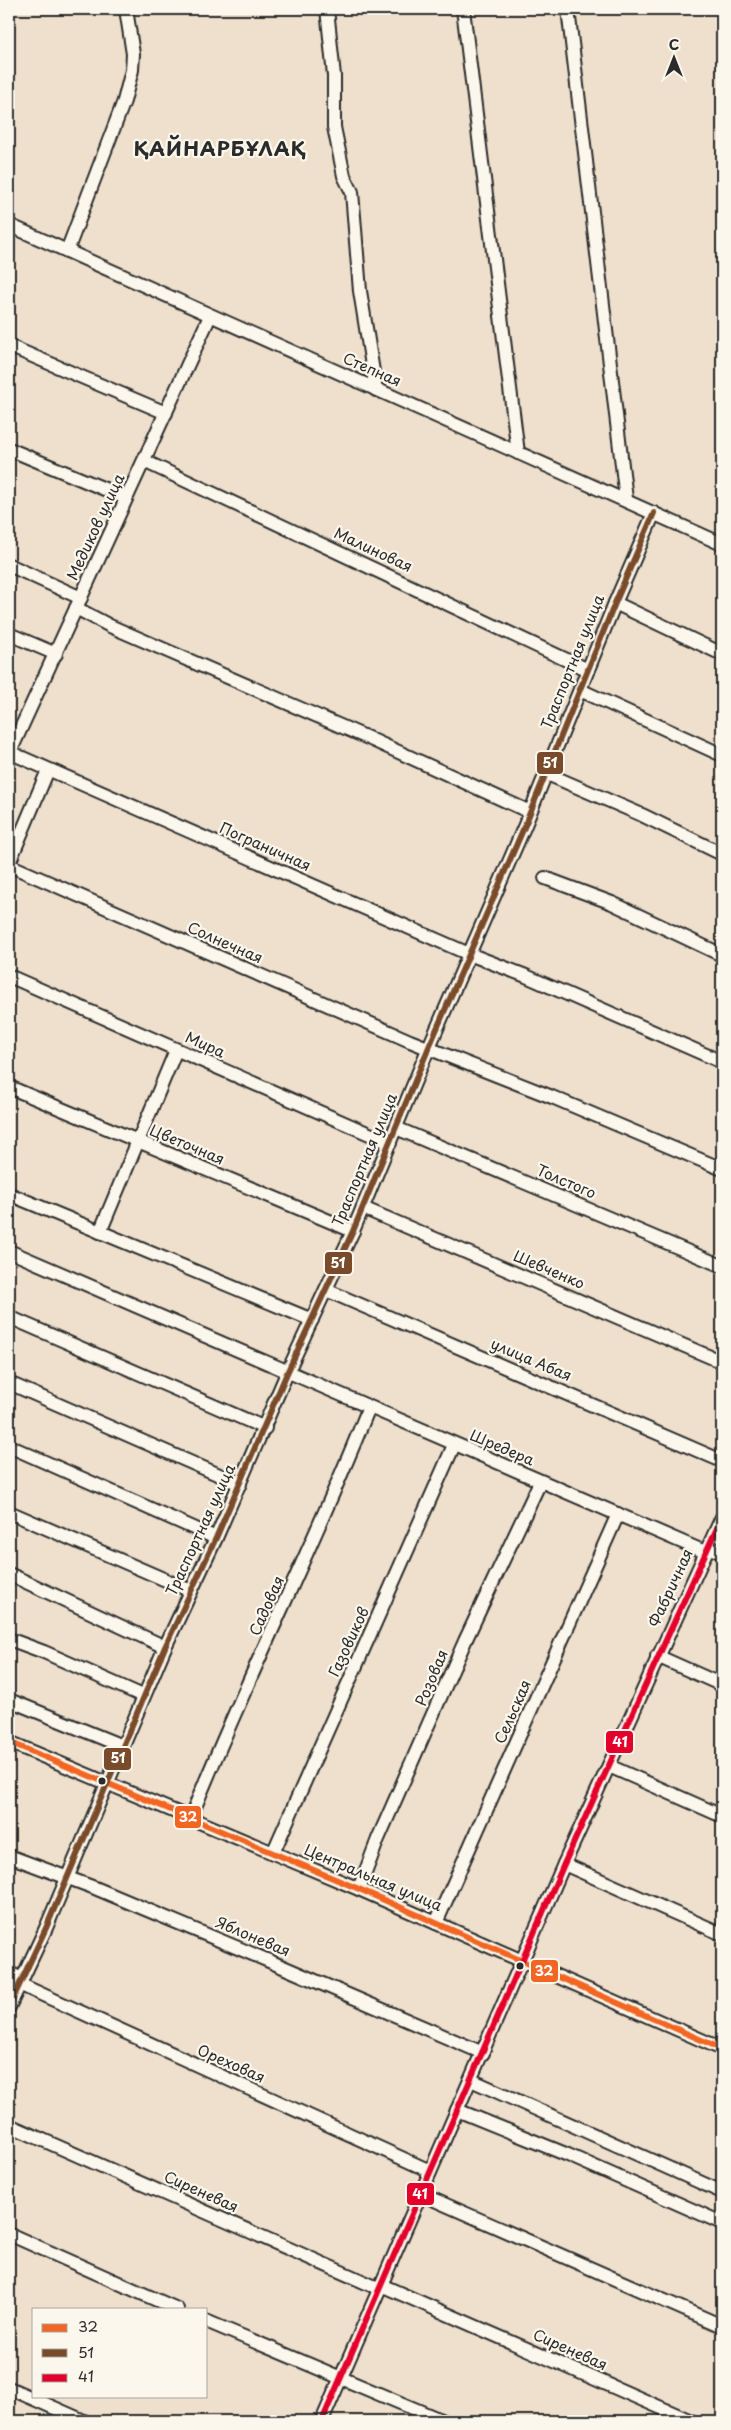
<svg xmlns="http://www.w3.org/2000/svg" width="731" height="2430" font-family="'Playpen Sans',sans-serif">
  <rect width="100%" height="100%" fill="#eee0cc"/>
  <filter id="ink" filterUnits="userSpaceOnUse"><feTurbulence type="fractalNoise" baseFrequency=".02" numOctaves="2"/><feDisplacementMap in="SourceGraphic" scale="10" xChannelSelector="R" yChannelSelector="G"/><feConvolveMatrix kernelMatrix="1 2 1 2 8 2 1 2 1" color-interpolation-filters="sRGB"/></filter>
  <g filter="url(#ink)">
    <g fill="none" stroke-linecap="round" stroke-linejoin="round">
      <g stroke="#2b2b2b" stroke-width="16">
        <g id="street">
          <path d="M327,9L334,76V127L344,176L352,192L360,291L376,390"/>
          <path d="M463,9L518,453"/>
          <path d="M568,9L626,499"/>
          <path d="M9,225L722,544"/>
          <path d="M67,251L124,101L132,70L133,54L126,9"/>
          <path d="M9,346L166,413"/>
          <path d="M9,449L126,498"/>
          <path d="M144,461L588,670"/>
          <path d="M9,565L81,598"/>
          <path d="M615,603L722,654"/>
          <path d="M76,608L110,626L368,738L530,812"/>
          <path d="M9,634L56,654"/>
          <path d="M580,690L722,755"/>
          <path d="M9,752L469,954L526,976L722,1062"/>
          <path d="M10,752L210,316"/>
          <path d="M545,773L642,815L722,854"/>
          <path d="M9,863L48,770"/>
          <path d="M9,865L410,1041L552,1097L722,1169"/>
          <path d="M545,878L612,903L722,955"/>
          <path d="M9,976L390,1143"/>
          <path d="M9,1087L353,1231"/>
          <path d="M396,1128L722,1266"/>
          <path d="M9,1194L312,1320"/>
          <path d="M363,1208L722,1362"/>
          <path d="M100,1232L176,1050"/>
          <path d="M9,1251L705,1552"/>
          <path d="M326,1290L722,1461"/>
          <path d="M9,1317L265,1428"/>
          <path d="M9,1383L240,1484"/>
          <path d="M9,1446L216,1538"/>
          <path d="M9,1512L191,1591"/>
          <path d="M708,1547L722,1553"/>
          <path d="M9,1574L165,1647"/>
          <path d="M9,1639L44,1652L143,1696"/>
          <path d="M657,1656L722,1685"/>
          <path d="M9,1700L122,1746"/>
          <path d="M9,1742L359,1889L722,2049"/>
          <path d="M609,1766L722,1816"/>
          <path d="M191,1817C246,1679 314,1546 369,1407"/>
          <path d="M273,1853L454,1445"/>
          <path d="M9,1856L95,1888L269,1961L483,2053"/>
          <path d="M564,1864L722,1934"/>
          <path d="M359,1889L378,1839L465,1641L540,1482"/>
          <path d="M436,1923L618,1514"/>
          <path d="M9,1973L22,1979"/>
          <path d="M19,1984L430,2171"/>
          <path d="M9,2007L46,1928L165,1647L216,1538L287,1373L353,1231L429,1047L525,825L615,603L654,513"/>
          <path d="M471,2080L722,2192"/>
          <path d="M457,2110L568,2155L722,2223"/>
          <path d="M9,2125L380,2289"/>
          <path d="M421,2194L722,2326"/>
          <path d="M9,2234L177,2309"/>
          <path d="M381,2285L691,2421"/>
          <path d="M206,2321L443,2421"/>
          <path d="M9,2388L84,2421"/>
          <path d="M322,2421L564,1864L722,1517"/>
        </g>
      </g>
      <use href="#street" stroke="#fbf7ec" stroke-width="12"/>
      <g stroke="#fbf7ec" stroke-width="10">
        <path id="bus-1" d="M9,1742L359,1889L722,2049"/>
      </g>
      <g stroke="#fbf7ec" stroke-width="10">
        <path id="bus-2" d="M9,2007L46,1928L165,1647L216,1538L287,1373L353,1231L429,1047L525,825L615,603L654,513"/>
      </g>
      <g stroke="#fbf7ec" stroke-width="10">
        <path id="bus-3" d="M322,2421L564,1864L722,1517"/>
      </g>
      <use href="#bus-1" stroke="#f26522" stroke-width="6"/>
      <use href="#bus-2" stroke="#7a4b2a" stroke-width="6"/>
      <use href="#bus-3" stroke="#e4002b" stroke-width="6"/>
    </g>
  </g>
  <g fill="#2b2b2b" stroke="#fbf7ec" stroke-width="2">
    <circle cx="102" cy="1781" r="4.5"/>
    <circle cx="520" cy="1966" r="4.5"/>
  </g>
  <g text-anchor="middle" stroke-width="4.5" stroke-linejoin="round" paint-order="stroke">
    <g font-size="15" fill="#2b2b2b" stroke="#fbf7ec">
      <text transform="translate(372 370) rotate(24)" y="5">Степная</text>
      <text transform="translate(96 527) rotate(-65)" y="5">Медиков улица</text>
      <text transform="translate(373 550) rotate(25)" y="5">Малиновая</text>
      <text transform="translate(573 662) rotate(-68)" y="5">Траспортная улица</text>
      <text transform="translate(265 847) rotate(24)" y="5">Пограничная</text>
      <text transform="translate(225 943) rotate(24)" y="5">Солнечная</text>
      <text transform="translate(205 1045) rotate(24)" y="5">Мира</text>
      <text transform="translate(187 1145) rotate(23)" y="5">Цветочная</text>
      <text transform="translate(365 1160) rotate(-67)" y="5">Траспортная улица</text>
      <text transform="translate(566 1182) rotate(23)" y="5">Толстого</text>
      <text transform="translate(549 1270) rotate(23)" y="5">Шевченко</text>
      <text transform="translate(531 1360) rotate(23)" y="5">улица Абая</text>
      <text transform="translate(502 1448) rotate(23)" y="5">Шредера</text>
      <text transform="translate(201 1530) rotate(-65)" y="5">Траспортная улица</text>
      <text transform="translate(671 1588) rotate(-65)" y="5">Фабричная</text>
      <text transform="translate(267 1606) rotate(-66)" y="5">Садовая</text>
      <text transform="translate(349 1642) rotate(-65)" y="5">Газовиков</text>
      <text transform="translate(432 1678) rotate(-67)" y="5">Розовая</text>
      <text transform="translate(513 1712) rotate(-66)" y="5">Сельская</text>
      <text transform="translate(373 1878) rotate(23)" y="5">Центральная улица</text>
      <text transform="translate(253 1937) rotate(23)" y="5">Яблоневая</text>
      <text transform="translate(231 2064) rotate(24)" y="5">Ореховая</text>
      <text transform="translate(201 2192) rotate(24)" y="5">Сиреневая</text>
      <text transform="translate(570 2350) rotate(24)" y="5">Сиреневая</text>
    </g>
    <g font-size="20" font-weight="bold" letter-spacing="1" fill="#2b2b2b" stroke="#fbf7ec">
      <text x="220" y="156">ҚАЙНАРБҰЛАҚ</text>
    </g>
  </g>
  <g stroke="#fbf7ec" stroke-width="2">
    <rect x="536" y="751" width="28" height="24" rx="5" fill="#7a4b2a"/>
    <rect x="324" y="1251" width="29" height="24" rx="5" fill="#7a4b2a"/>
    <rect x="605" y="1730" width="29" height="24" rx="5" fill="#e4002b"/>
    <rect x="103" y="1747" width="29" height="24" rx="5" fill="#7a4b2a"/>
    <rect x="174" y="1805" width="28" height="24" rx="5" fill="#f26522"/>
    <rect x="530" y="1959" width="29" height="24" rx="5" fill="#f26522"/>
    <rect x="406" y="2182" width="29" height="24" rx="5" fill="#e4002b"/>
  </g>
  <g font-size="14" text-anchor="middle" font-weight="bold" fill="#fff">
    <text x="550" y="768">51</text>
    <text x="338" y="1268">51</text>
    <text x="620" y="1747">41</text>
    <text x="118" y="1763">51</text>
    <text x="188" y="1822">32</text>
    <text x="544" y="1976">32</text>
    <text x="420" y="2199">41</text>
  </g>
  <rect width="731" height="2430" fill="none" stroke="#fbf7ec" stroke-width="30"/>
  <rect x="15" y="15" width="701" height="2400" fill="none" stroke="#2b2b2b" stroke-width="2" filter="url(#ink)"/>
  <rect x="32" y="2308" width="175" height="90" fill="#fbf7ec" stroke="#a8a59f"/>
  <rect x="42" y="2324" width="25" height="8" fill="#f26522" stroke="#a8a59f"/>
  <text x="78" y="2332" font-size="15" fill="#2b2b2b">32</text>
  <rect x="42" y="2349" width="25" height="8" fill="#7a4b2a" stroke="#a8a59f"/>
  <text x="78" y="2358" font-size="15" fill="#2b2b2b">51</text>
  <rect x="42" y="2374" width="25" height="8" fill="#e4002b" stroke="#a8a59f"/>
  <text x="78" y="2382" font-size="15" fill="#2b2b2b">41</text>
  <g transform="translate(674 58)" stroke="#fbf7ec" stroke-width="4" paint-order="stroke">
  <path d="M0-4L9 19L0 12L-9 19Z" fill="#2b2b2b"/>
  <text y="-8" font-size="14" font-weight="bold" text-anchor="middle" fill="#2b2b2b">С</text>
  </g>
</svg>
